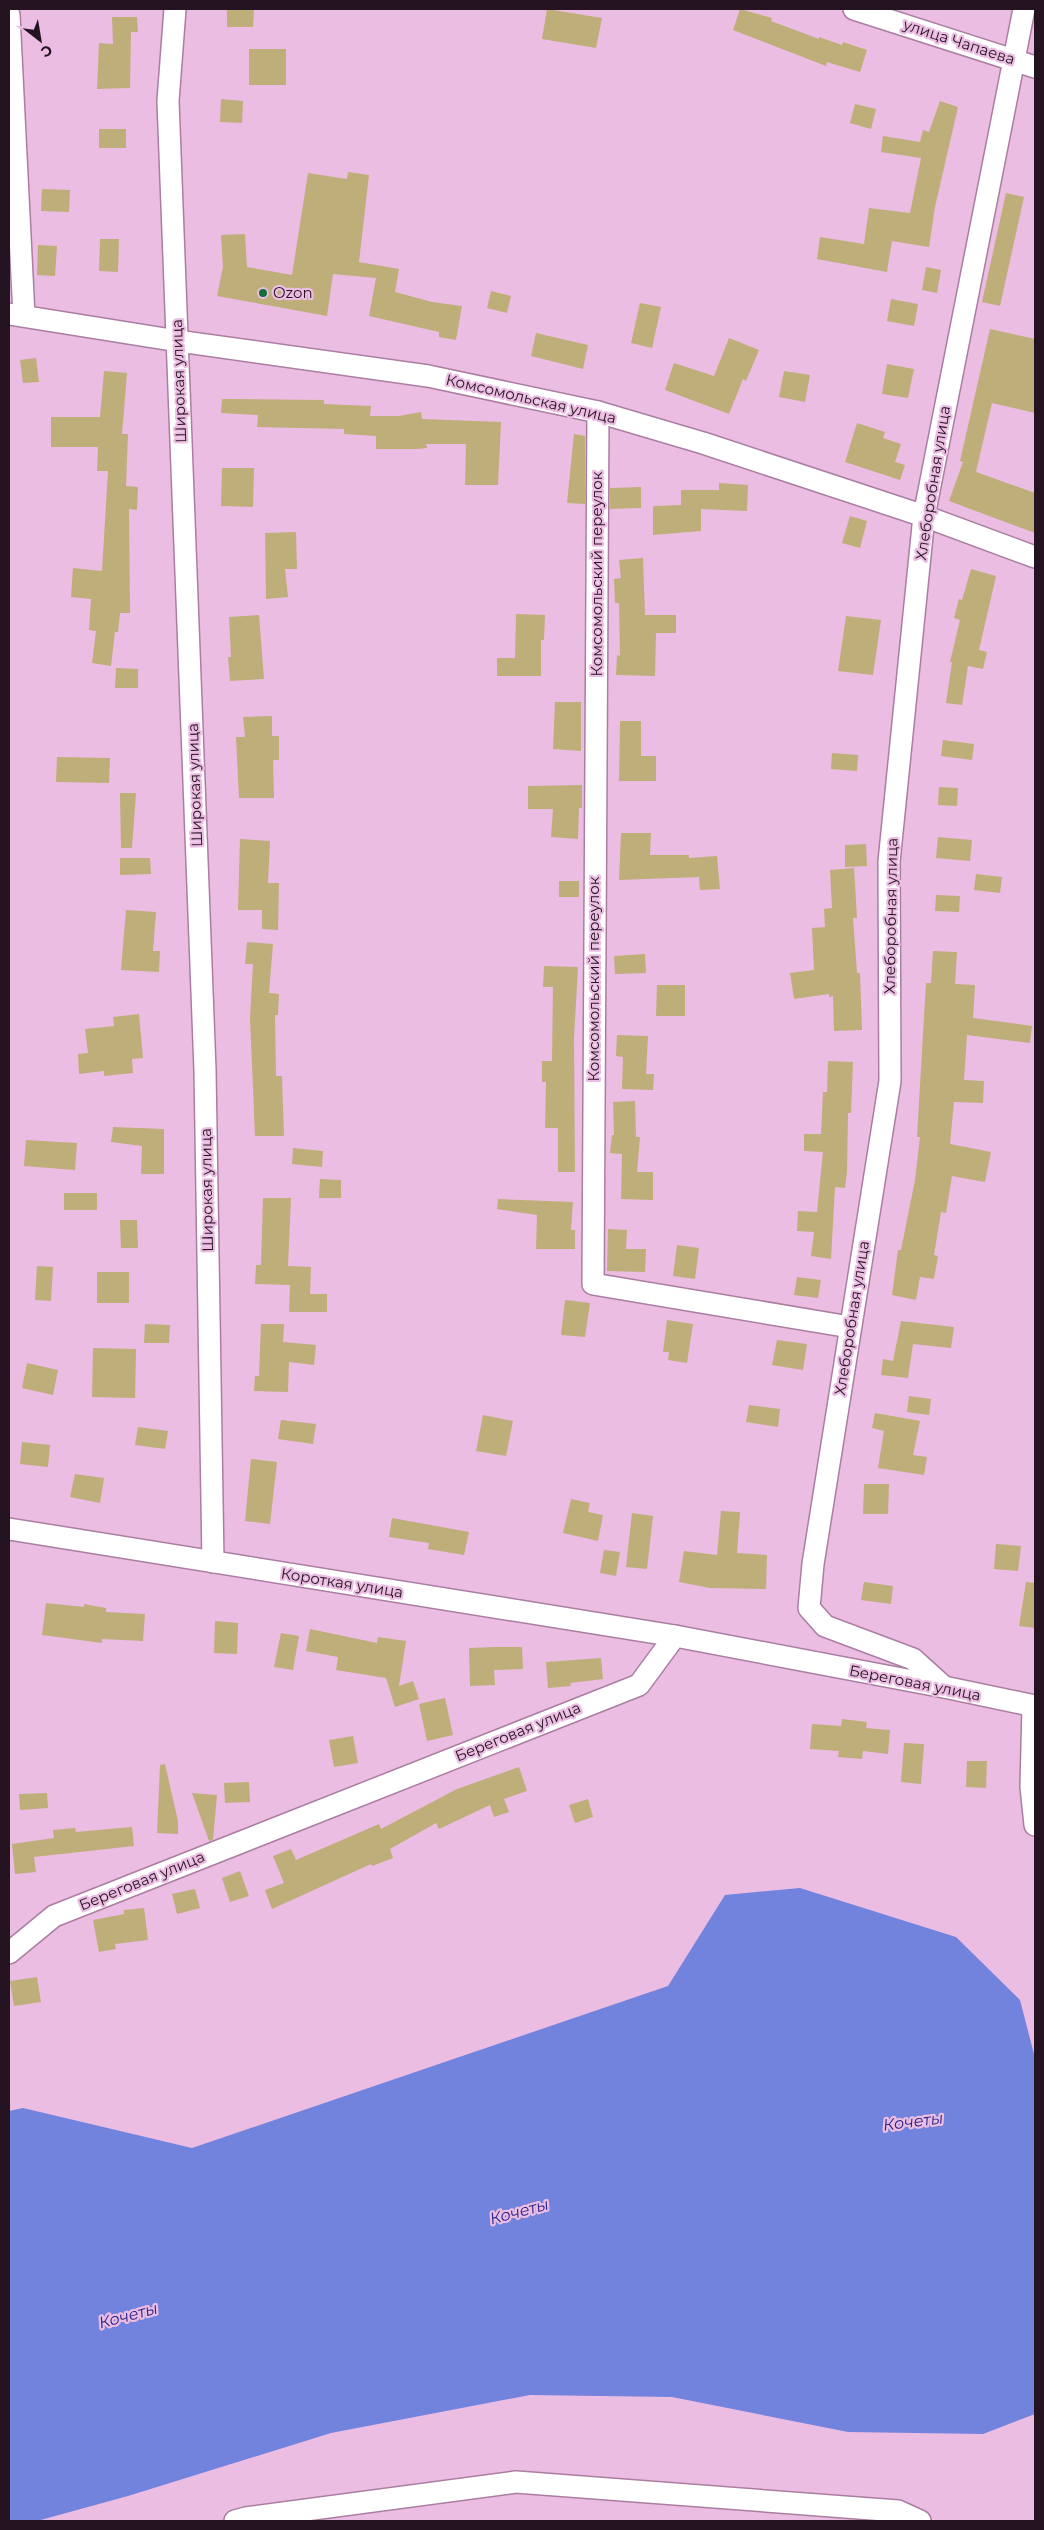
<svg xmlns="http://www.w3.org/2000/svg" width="1044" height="2530" font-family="Montserrat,sans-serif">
  <rect width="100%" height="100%" fill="#ecbde2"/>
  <path fill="#7283de" d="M800,1888L956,1937L1020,2000L1035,2058V2414L983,2434L848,2432L672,2397L530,2395L331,2433L128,2496L37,2521H9V2111L23,2108L192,2148L668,1986L725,1895Z"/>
  <g fill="#beae79">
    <path d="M227,9H254L253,27H227Z"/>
    <path d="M547,9L602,18L596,48L542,39Z"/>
    <path d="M740,9L772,18L771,21L819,39V37L842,45L843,42L867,50L860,72L827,62L826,66L733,30Z"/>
    <path d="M112,17H137L138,32H131L130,88L97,89L99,43L113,44Z"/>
    <rect x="249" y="49" width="37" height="36"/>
    <path d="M221,99L243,101L242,123L220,122Z"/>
    <path d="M940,101L958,107L935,207L929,247L892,241L887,272L817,259L820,237L864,244L869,208L910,213L921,158L881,152L883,136L920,142L923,130L929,132Z"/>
    <path d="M855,104L876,109L871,129L850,123Z"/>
    <rect x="99" y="129" width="27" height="19"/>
    <path d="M348,172L369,175L359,262L399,269L395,292L432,302L462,306L456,340L439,337V332L369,316L376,278L333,274L327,316L217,296L223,267L221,235L245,234L247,267L292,275L308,173L347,179Z"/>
    <path d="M42,189L70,190L69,212L41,211Z"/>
    <path d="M1006,193L1024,197L1000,306L982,302Z"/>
    <path d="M100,239H119L118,272L99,271Z"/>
    <path d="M38,245L57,246L55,276L37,275Z"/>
    <path d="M926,267L941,270L937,293L922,290Z"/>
    <path d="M491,291L511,296L507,313L487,308Z"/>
    <path d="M891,299L918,304L914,326L887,321Z"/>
    <path d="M640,303L661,307L652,348L631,343Z"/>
    <path d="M990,329L1035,339V413L992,403L976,472L1035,493V533L949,501L963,462L960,461Z"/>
    <path d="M536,333L588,345L583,369L531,356Z"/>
    <path d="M729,338L759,350L746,381L743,379L729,414L665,390L674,363L714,376Z"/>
    <path d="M36,358L39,382L23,383L20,360Z"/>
    <path d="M887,364L914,369L908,398L882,394Z"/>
    <path d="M104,371L127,373L122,434H128L126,486L138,487L137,510L129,509L130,613H120L118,632H115L111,666L92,663L96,631L89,630L91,599L71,597L73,568L102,571L108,471H97L98,447H51V417H100Z"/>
    <path d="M784,371L810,375L805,402L779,397Z"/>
    <path d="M222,399L324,400V404L371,406L370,416H399L421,412L422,419L501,422L498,485H465L466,444H426L427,448L417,449H376V436L344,434V429L257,427L258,415L221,413Z"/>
    <path d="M857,423L885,432L883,438L901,444L895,462L905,465L900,480L845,462Z"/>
    <path d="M574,434L585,436V504L567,503Z"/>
    <path d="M222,468H254L253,507L221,506Z"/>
    <path d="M719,483L748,485L747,511L701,509V531L653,535V506L681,505V490H719Z"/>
    <path d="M641,487V508L610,509V488Z"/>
    <path d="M850,516L867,521L860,548L842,543Z"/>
    <path d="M296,532L297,569H285L288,597L266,599L265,533Z"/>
    <path d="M643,558L645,615H676V633H656L655,676L616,675L617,655L620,656L619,603H615L614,579L621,578L619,560Z"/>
    <path d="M971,569L996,576L979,650L987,652L983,669L968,666L962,705L946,703L952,662H950L960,620L954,618L959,599L962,600Z"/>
    <path d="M516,614L545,615L544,640H541V676H497V658H515Z"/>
    <path d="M259,615L264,679L230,681L228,657H231L229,617Z"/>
    <path d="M846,616L881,620L873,675L838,671Z"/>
    <path d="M116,668L138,669V688H115Z"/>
    <path d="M555,702H581V751L553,749Z"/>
    <path d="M272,716V736H279V760H273L274,798H239L236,737H245L243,717Z"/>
    <path d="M620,721H641V756H656V781H619Z"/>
    <path d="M943,740L974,744L972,760L941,756Z"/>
    <path d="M832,753L858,755L857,771L831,769Z"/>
    <path d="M57,757L110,758L109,783L56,782Z"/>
    <path d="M582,785V808H579L578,839L551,837L553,809H528V786Z"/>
    <path d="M939,787L958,788L957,806L938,805Z"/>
    <path d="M120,793H136L132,848H121Z"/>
    <path d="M621,833H651L650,855H689V858L717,856L720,889L700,890L699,877L619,880Z"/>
    <path d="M938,837L972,840L970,861L936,858Z"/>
    <path d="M240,839L270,841L268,883H279L278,930L262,929V910H238Z"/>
    <path d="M866,844L867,866L845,867V845Z"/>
    <path d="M120,858H150L151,874L120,875Z"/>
    <path d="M854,868L857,918H853L857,973H860L862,1030L834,1031L833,996L829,997V994L794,999L790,973L814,970L812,928L825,927L824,909L832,908L830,870Z"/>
    <path d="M976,874L1002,877L1000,893L974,890Z"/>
    <rect x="559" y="881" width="20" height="16"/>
    <path d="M936,895L960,896L959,912L935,911Z"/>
    <path d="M126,910L156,912L153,951H160L159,972L121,970Z"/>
    <path d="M247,942L273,944L269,993L279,994L278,1015H275L276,1076H282L284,1136H255L250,1018L253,964H245Z"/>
    <path d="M933,951L957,952L955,984L975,985L973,1018L1032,1026L1030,1043L967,1035L964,1080L984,1081L983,1103L954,1102L950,1144L991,1152L985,1182L952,1176L946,1213L941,1212L934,1255L938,1256L934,1279L920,1277L916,1300L892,1295L898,1250H901L915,1180L920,1137H917L926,983H931Z"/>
    <path d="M645,954L646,973L615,974L614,956Z"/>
    <path d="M544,966L578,967L574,1038L575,1172H558V1128H545L546,1082H542V1061H552L553,987H543Z"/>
    <path d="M657,985H685V1016H656Z"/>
    <path d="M139,1014L143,1058L132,1059L133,1073L104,1076V1071L79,1074L78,1054L88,1053L85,1029L114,1026L113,1017Z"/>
    <path d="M617,1035L648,1036L646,1074H654L653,1090L622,1089L623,1057L616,1056Z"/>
    <path d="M828,1061L853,1062L851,1113H848L847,1172L845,1188L835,1187L831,1259L811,1256L814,1232L797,1231L798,1211L817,1212L823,1152L804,1151V1134H821L823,1092H827Z"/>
    <path d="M635,1101L636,1137H640L637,1172H653V1200L621,1199L622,1154L610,1153L612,1135H614L613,1102Z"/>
    <path d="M113,1127L164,1129V1174H141L142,1146L111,1142Z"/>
    <path d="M26,1140L77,1143L75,1170L24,1166Z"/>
    <path d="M293,1148L323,1151L322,1167L292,1164Z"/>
    <path d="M320,1179L341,1180V1198H319Z"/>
    <rect x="64" y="1193" width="33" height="17"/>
    <path d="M263,1198H291L288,1266L311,1267L310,1294H327V1312H289L290,1285L255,1284L256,1265H261Z"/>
    <path d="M498,1199L573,1202L571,1230H575V1249H536L537,1215L497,1209Z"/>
    <path d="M120,1220H137L138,1248H121Z"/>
    <path d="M608,1229L627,1230L626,1249H646L645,1272L607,1271Z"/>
    <path d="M677,1245L699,1248L695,1279L673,1276Z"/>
    <path d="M37,1266L53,1267L51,1301L35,1300Z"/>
    <rect x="97" y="1272" width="32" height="31"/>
    <path d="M797,1277L821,1280L818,1298L794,1295Z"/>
    <path d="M565,1300L590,1303L585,1337L561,1335Z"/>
    <path d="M667,1320L693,1324L687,1363L668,1360L669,1352H663Z"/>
    <path d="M901,1321L954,1327L951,1348L913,1344L908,1378L881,1375L883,1359L893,1361Z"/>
    <path d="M145,1324L170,1325L169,1343H144Z"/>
    <path d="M261,1324H284L283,1342L316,1345L314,1365L289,1362L288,1392L254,1391L255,1376H259Z"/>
    <path d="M777,1340L807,1344L803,1370L772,1365Z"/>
    <path d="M93,1348L136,1349L135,1398L92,1397Z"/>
    <path d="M27,1363L58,1370L53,1395L22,1388Z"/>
    <path d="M909,1396L931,1399L929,1415L907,1412Z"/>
    <path d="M749,1405L780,1409L778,1427L746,1422Z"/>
    <path d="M875,1413L920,1421L913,1455L927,1457L924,1475L878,1468L884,1431L872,1428Z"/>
    <path d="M483,1415L513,1421L506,1456L476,1451Z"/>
    <path d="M281,1420L316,1424L313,1444L278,1439Z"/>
    <path d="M138,1427L168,1431L165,1449L135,1445Z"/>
    <path d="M22,1442L50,1445L48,1467L20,1464Z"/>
    <path d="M251,1459L277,1462L270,1524L245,1521Z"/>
    <path d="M75,1474L104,1478L100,1503L70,1497Z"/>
    <path d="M864,1484H889L888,1514H863Z"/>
    <path d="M571,1499L590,1503L588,1512L603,1515L598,1541L563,1533Z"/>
    <path d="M721,1511L740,1512L737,1553L767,1555L766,1589L710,1588L679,1582L684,1551L717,1555Z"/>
    <path d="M632,1513L653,1516L647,1569L626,1567Z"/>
    <path d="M392,1518L469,1532L464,1555L428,1549L429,1543L389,1537Z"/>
    <path d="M996,1544L1021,1546L1018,1571L994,1569Z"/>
    <path d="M604,1550L620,1552L616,1576L600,1573Z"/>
    <path d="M864,1582L893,1586L891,1604L861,1600Z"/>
    <path d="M1026,1582L1035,1583V1628L1019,1626Z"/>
    <path d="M46,1603L84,1607V1604L106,1608V1612L145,1614L143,1641L102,1639V1643L42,1635Z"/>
    <path d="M215,1621L238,1623L237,1654L214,1653Z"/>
    <path d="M310,1629L377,1643L378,1637L406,1641L399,1686L413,1681L419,1699L395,1707L386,1678L336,1670L338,1657L306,1651Z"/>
    <path d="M281,1633L299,1636L293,1670L274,1667Z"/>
    <path d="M494,1647H522L523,1669L494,1670L495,1685L470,1686L469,1648Z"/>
    <path d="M601,1658L603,1679L570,1683L571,1686L548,1688L546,1662Z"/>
    <path d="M445,1698L453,1735L427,1741L419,1704Z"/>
    <path d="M842,1719L867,1722L866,1728L890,1730L888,1754L863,1751L862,1759L838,1757L839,1751L810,1749L812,1724L841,1726Z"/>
    <path d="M353,1736L358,1763L334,1767L329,1740Z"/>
    <path d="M904,1743L924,1744L921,1784L901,1782Z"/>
    <path d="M967,1761H987L986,1788L966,1787Z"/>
    <path d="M165,1764L178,1821V1834L157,1833L160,1765Z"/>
    <path d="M519,1767L527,1791L504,1799L509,1812L494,1817L490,1805L439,1829L436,1823L390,1849L393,1858L372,1866L371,1864L272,1909L265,1890L284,1883L273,1856L291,1849L296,1860L379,1824L381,1829L457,1789Z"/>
    <path d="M249,1782L250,1802L225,1803L224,1783Z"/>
    <path d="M47,1793L48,1808L20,1810L19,1794Z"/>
    <path d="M192,1793L217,1795L213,1840L209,1841Z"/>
    <path d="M588,1799L593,1817L575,1823L569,1805Z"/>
    <path d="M132,1827L134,1846L34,1857L36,1872L15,1874L12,1844L54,1838L53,1830L75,1828L76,1832Z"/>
    <path d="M240,1871L249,1896L230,1902L222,1878Z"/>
    <path d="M195,1889L200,1908L177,1914L172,1894Z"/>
    <path d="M144,1908L148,1940L115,1944L116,1949L99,1952L93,1920L124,1914V1910Z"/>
    <path d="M37,1977L41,2002L14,2006L10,1981Z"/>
  </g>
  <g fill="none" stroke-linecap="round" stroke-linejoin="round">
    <g stroke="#aa7ea1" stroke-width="24">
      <g id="minor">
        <path d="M175,9L168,101L205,1070L213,1562"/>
        <path d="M854,9L1035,67"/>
        <path d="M9,15L24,316"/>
        <path d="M9,314L178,341L428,376L598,412L703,443L924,516L1035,557"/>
        <path d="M598,412L593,1284L850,1327"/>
        <path d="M9,1529L675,1636"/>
        <path d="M944,1687L913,1659L825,1626L809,1608L813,1564L890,1081L889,862L924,516L1024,9"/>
        <path d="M1033,1707L1031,1787L1035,1825"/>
        <path d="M9,1953L54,1916L639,1685L675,1636L944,1687L1035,1706"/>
        <path d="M235,2521L246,2518L516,2482L898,2511L920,2521"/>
      </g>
    </g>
    <use href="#minor" stroke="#fff" stroke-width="21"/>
  </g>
  <circle fill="#176c3d" stroke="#ecbde2" stroke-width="2" cx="263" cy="293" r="5"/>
  <g text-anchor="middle" stroke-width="4.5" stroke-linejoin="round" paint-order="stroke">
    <g font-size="15" fill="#241320" stroke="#ecbde2">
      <text transform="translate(959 42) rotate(18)" y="5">улица Чапаева</text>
      <text transform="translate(179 381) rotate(-92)" y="5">Широкая улица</text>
      <text transform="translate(531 399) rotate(13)" y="5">Комсомольская улица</text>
      <text transform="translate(933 483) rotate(-81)" y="5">Хлеборобная улица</text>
      <text transform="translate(597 574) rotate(-90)" y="5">Комсомольский переулок</text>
      <text transform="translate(195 785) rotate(-92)" y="5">Широкая улица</text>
      <text transform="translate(891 916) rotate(-89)" y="5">Хлеборобная улица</text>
      <text transform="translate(594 979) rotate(-90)" y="5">Комсомольский переулок</text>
      <text transform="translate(207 1190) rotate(-91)" y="5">Широкая улица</text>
      <text transform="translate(852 1318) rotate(-81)" y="5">Хлеборобная улица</text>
      <text transform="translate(342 1583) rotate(9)" y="5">Короткая улица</text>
      <text transform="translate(915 1683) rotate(11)" y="5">Береговая улица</text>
      <text transform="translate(518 1732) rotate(-22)" y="5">Береговая улица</text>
      <text transform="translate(142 1881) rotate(-22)" y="5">Береговая улица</text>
    </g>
    <g font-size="15" fill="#241320" stroke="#ecbde2" text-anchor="start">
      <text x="273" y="298">Ozon</text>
    </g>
    <g font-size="16" font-style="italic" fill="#221e88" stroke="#ecbde2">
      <text transform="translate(913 2121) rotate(-7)" y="6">Кочеты</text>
      <text transform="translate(519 2211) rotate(-15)" y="6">Кочеты</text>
      <text transform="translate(128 2315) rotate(-15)" y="6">Кочеты</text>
    </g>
  </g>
  <rect width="1044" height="2530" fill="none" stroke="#241320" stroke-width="20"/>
  <g transform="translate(40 40) rotate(149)" stroke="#ecbde2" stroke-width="4" paint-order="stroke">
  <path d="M0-4L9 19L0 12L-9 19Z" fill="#241320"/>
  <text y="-8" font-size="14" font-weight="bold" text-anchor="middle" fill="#241320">С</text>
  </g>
</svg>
